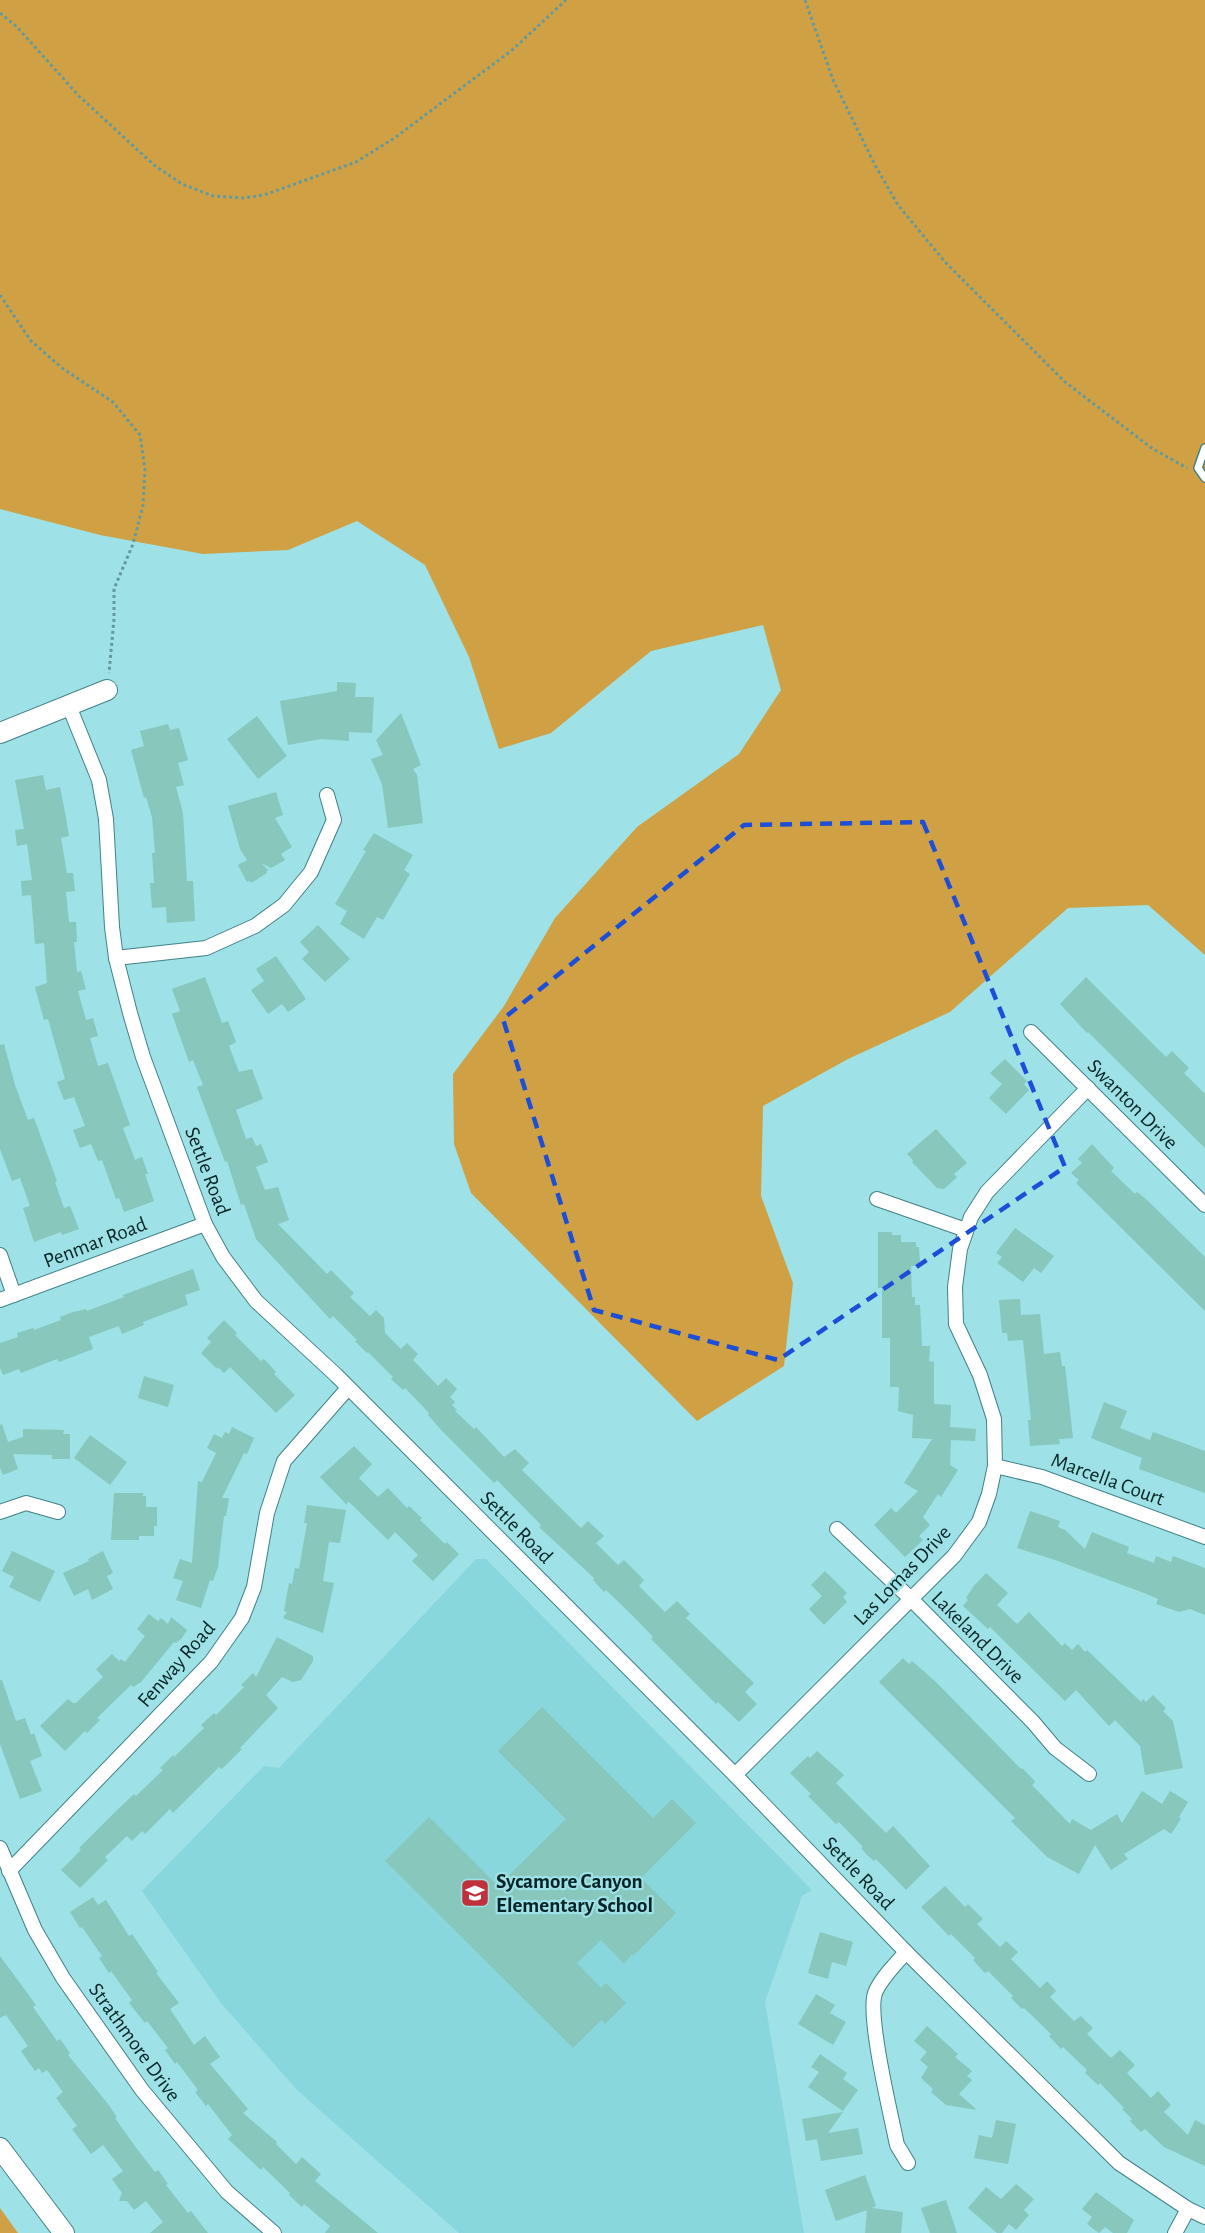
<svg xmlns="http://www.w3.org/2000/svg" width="1205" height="2233" font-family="'Alegreya Sans',sans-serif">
  <rect width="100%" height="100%" fill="#9ee1e6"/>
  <path fill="#88d7dd" d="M476,1559H486L812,1890L802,1896L765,2002L804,2233H459L297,2090L221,2003L142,1891L264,1766L279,1768Z"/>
  <g fill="#cfa144">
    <path d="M0,0H1205V955L1148,905L1068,908L950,1012L848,1059L763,1106L761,1196L793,1283L784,1366L697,1421L471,1193L454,1144L453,1074L504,1006L555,918L637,827L739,754L781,690L763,625L651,651L551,733L499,749L469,657L425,565L357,521L288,550L203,554L100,535L0,509Z"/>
    <path d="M0,2208L18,2233H0Z"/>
  </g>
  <g fill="#87c7bc">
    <path d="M337,682L356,683L355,697H374L372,733L349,732V741L321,739L288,745L280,701L337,691Z"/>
    <path d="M401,713L421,765L413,769L417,775L423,823L388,828L382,784L371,759L383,755L376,740Z"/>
    <path d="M257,716L287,756L258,779L227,739Z"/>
    <path d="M168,724L170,730L179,728L188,760L178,763L184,785L176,787L183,813L187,881H193L195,921L167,923L166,907L152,908L150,883H154L152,853H155L152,817L146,797L144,798L131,750L144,746L140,731Z"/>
    <path d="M43,775L46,790L60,787L66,818L69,836L61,838L67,873H73L75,891L66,892L69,922H76L77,942H74L77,972L81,971L86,989L78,991L86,1020L93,1018L98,1036L90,1038L98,1066L108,1063L130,1125L123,1128L135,1160L142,1157L148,1174H145L154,1201L124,1212L119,1198L116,1199L102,1160L98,1161L91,1144L80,1148L73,1130L85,1126L74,1097L64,1100L57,1082L65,1079L48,1019L44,1020L35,987L47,983L44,943L35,944L31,895L22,896L21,881L32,880L27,844L17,846L15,830L24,829L15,780Z"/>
    <path d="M276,792L283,815L275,818L292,847L281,854L285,860L271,868L261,863L268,870L266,872L267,873L251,883L250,881L247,882L238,865L247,860L240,849L228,806Z"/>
    <path d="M374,833L413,855L404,870L410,874L383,920L377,917L364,939L340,924L347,911L335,904L366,851L363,850Z"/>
    <path d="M318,925L350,959L325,982L302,959L309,952L300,942Z"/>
    <path d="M276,956L306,999L288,1012L282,1004L268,1014L251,990L264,981L256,969Z"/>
    <path d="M205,977L222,1023L228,1021L236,1042L229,1046L239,1072L252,1069L263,1099L236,1110L246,1139L252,1137L256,1146L261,1144L263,1149L268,1162L256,1167L265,1190L278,1187L289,1220L278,1224L327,1274L331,1270L354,1293L350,1297L370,1316L376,1310L384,1318L385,1333L401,1349L407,1343L418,1354L413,1360L438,1386L446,1378L457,1389L450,1397L455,1402L452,1405L457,1410L455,1411L474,1429L476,1427L504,1457L515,1449L529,1463L522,1470L581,1528L588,1521L604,1536L596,1543L618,1565L624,1560L644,1580L639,1586L665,1612L677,1601L690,1614L686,1618L754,1683L745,1692L757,1704L739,1722L718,1702L716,1704L651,1639L653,1637L633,1616L606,1590L604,1592L593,1580L594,1578L539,1527L541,1525L497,1480L494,1483L443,1432L428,1415L429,1413L405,1388L403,1390L391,1379L393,1377L368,1352L367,1353L355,1341L357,1340L333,1316L330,1319L256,1239L244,1204L241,1205L227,1161L225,1162L197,1087L203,1085L193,1060L189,1062L172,1014L180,1011L172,989Z"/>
    <path d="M1086,977L1166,1057L1172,1051L1189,1068L1184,1073L1205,1094V1148L1088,1032L1087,1033L1060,1004Z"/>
    <path d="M4,1044L15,1085L28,1120L34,1118L57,1181L55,1182L64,1208L70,1206L79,1229L62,1235L61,1232L34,1242L23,1208L30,1206L20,1178L12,1181L0,1149V1045Z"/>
    <path d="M1005,1059L1027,1081L1024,1084L1029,1090L1006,1114L989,1098L1002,1084L990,1073Z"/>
    <path d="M936,1129L967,1163L954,1174L957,1177L944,1189L937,1188L912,1162L913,1160L907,1154Z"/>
    <path d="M1092,1144L1114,1168L1111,1171L1135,1194L1137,1192L1147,1200L1205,1257V1311L1076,1183L1079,1180L1071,1173L1082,1163L1078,1159Z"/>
    <path d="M1015,1228L1054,1256L1041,1273L1034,1268L1023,1282L997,1263L1002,1257L996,1253Z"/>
    <path d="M878,1232H892V1235H901V1242H916V1247H919L920,1266H911L912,1297H915V1305H920L922,1346H930L929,1361L934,1362V1404L951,1405L950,1427L976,1429L975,1441L951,1440L950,1465L958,1470L941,1497L938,1494L923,1517L930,1525L919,1536L923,1540L905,1557L874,1525L891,1508L896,1513L918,1491L904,1483L932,1439L912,1438L913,1415L898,1411L899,1387H890V1338H882V1288H878Z"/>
    <path d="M193,1269L200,1290L185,1295L188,1305L143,1322L144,1325L122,1334L119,1326L89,1337L93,1349L59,1362L57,1359L21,1373L19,1369L3,1375L0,1368V1343L18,1337L17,1333L33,1328L34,1330L61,1320L60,1317L73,1312L86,1309L87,1311L124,1297L123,1295Z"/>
    <path d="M1020,1299L1021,1315L1040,1314L1044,1354L1060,1352L1062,1366H1065L1073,1438L1059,1439L1060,1444L1030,1446L1028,1420H1031L1023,1340L1008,1341L1007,1333H1002L999,1300Z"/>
    <path d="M224,1320L237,1333L235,1335L261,1361L264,1359L276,1372L274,1374L295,1395L276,1413L230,1367L224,1373L218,1367L217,1369L201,1353L211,1342L207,1338Z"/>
    <path d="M144,1376L174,1385L168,1407L138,1398Z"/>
    <path d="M1104,1402L1127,1411L1120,1428L1150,1440L1153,1432L1205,1451V1493L1139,1469L1142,1458L1091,1438Z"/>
    <path d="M2,1424L8,1442L23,1437V1429L64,1430L63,1434H70V1459H52V1455L13,1454L18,1469L3,1475L0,1468V1425Z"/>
    <path d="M232,1427L254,1438L247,1454L244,1453L222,1498H229L226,1516H224L218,1567L213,1581L210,1580L201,1608L176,1600L183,1581L173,1578L180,1559L192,1563L198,1481L202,1482L216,1453L207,1448L214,1434L222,1438L225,1432L229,1434Z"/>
    <path d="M90,1435L127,1462L110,1485L74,1458Z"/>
    <path d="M354,1446L372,1464L359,1478L378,1497L388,1488L407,1508L409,1506L422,1518L420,1520L445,1544L447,1542L459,1554L433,1581L412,1561L418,1555L395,1532L388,1540L348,1501L347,1505L320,1477Z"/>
    <path d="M114,1493H143V1496H146V1507H157V1526H154V1536H139V1540H111Z"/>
    <path d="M307,1505L346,1510L340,1543L329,1542L323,1581L334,1583L323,1633L283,1618L287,1612L284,1611L289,1583L292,1584L295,1568L299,1569L307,1523H304Z"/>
    <path d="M1030,1511L1060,1521L1058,1527L1065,1530L1085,1549L1092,1532L1129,1547L1127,1553L1154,1563L1156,1556L1171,1562L1173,1556L1205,1568V1615L1190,1609L1179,1612L1156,1604L1158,1599L1144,1593L1055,1560L1017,1548Z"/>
    <path d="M12,1551L55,1571L40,1602L9,1587L14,1577L2,1571Z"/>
    <path d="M103,1551L113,1573L107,1576L113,1589L92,1600L88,1589L74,1596L63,1573L89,1561L88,1559Z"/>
    <path d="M825,1571L847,1593L843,1597L847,1602L824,1625L809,1609L822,1596L811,1585Z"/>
    <path d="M986,1573L1008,1593L997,1605L1017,1624L1029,1612L1062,1646L1065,1643L1072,1650L1078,1644L1085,1652L1087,1650L1141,1702L1143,1699L1146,1702L1153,1695L1166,1708L1163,1711L1173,1721L1183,1768L1145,1775L1140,1746L1115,1720L1109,1726L1076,1690L1065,1701L990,1627L988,1629L963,1606L968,1600L966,1598L973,1587Z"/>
    <path d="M149,1614L158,1621L161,1618L168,1624L171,1617L187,1630L182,1638L176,1643L174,1642L141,1682L133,1687L131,1685L97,1718L100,1720L87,1733L85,1731L65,1751L40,1726L68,1699L73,1703H76L103,1677L96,1669L112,1654L119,1661L121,1659L125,1662L145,1636L137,1629Z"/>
    <path d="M277,1637L313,1656V1661L301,1680L293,1682L282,1677L266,1695L278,1708L240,1748L242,1749L222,1769L219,1767L173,1813L170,1809L145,1834L142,1831L132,1841L127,1836L105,1857L108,1860L80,1888L61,1870L81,1850L79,1848L115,1812L134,1794L136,1796L163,1770L160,1768L173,1755L174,1757L204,1728L201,1725L214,1713L216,1715L244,1687L241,1685L253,1673L256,1677Z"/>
    <path d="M903,1658L909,1664L912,1661L936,1682L1021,1769L1022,1768L1033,1779L1035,1782L1032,1785L1070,1824L1072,1819L1091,1830L1117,1814L1122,1823L1142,1791L1162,1804L1170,1791L1188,1802L1179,1817L1181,1819L1171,1834L1164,1829L1124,1854L1128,1859L1111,1870L1095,1845L1079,1874L1047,1857L1011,1821L1015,1818L879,1682Z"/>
    <path d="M0,1680H2L16,1721L25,1718L31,1735L34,1733L42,1756L30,1761L42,1791L20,1799L0,1744Z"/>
    <path d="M542,1707L653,1818L672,1799L696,1823L641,1878L676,1913L633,1956L632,1954L624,1964L601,1940L577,1963L601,1988L606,1983L626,2003L605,2024L601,2020L573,2048L385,1861L429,1817L498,1886L566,1819L498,1751Z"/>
    <path d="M817,1751L844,1775L836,1783L886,1833L893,1826L930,1866L906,1890L876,1859L874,1861L867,1855L861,1848L863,1847L839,1822L836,1824L808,1796L811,1794L790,1773L808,1756L810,1758Z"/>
    <path d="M945,1886L965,1907L968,1904L983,1919L977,1924L1000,1947L1006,1941L1018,1952L1011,1959L1040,1988L1047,1981L1056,1991L1050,1997L1074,2021L1081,2016L1093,2028L1087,2034L1111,2058L1120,2050L1135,2065L1127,2073L1151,2098L1158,2091L1171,2105L1164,2112L1188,2135L1195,2120L1205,2125V2166L1164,2147L1145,2129L1141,2132L1130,2121L1132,2119L1122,2109L1124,2108L1100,2083L1098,2085L1085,2073L1087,2070L1063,2047L1061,2049L1049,2036L1051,2034L1024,2008L1022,2009L1011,1998L1013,1996L988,1971L985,1973L973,1960L975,1958L951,1934L949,1936L921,1907Z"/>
    <path d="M93,1897L98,1905L106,1900L129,1936L132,1934L158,1972L156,1973L179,2003L170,2009L194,2045L205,2036L220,2057L210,2064L248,2109L243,2113L277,2142L276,2144L296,2164L302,2157L321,2174L315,2181L378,2233H325L330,2226L304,2204L302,2207L289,2195L290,2193L263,2167L261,2170L228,2139L232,2135L208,2104L206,2106L195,2092L198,2090L177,2062L175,2064L165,2050L168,2048L147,2021L145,2023L129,2003L132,2000L111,1971L109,1973L99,1958L102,1956L82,1927L80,1928L70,1912Z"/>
    <path d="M820,1932L853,1942L846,1966L832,1962L828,1979L808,1973Z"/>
    <path d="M0,1956L36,2005L33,2007L57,2041L60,2039L70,2053L68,2055L108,2104L117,2117L115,2118L137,2149L155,2172L158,2170L168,2184L166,2185L188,2213L191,2211L208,2233H150L163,2222L146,2201L134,2210L127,2201H119L122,2193L112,2179L123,2171L103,2145L91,2154L72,2129L77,2126L56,2098L63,2092L47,2070L42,2073L39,2068L35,2071L21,2051L28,2046L6,2015L0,2018Z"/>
    <path d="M816,1994L835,2005L830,2013L846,2022L833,2045L798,2024Z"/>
    <path d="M927,2026L958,2054L955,2057L972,2071L967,2076L972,2080L959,2094L977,2110L946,2105L931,2092L933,2089L921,2078L928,2067L920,2060L927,2052L914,2041Z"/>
    <path d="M820,2054L847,2073L843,2079L858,2090L843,2111L808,2087L819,2072L811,2067Z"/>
    <path d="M843,2112L828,2133L858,2128L863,2154L821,2161L817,2139L806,2141L802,2119Z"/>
    <path d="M996,2120L1016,2124L1008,2164L974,2158L979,2135L992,2138Z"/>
    <path d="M865,2175L876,2206L872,2208L903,2212L901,2233H865L867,2210L836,2221L825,2190Z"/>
    <path d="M1016,2184L1034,2199L1024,2210L1029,2215L1016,2230L1009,2224L1002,2233H997L968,2208L986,2187L1001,2199Z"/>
    <path d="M1096,2192L1134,2220L1127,2233H1113L1105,2227L1099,2233L1087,2224L1092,2217L1082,2209Z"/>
    <path d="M946,2200L957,2233H930L921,2208Z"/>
  </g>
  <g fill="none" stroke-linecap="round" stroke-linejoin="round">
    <g stroke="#408287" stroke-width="10">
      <path id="lane" d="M1205,448L1198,468L1205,478"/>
    </g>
    <g stroke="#408287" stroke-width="16">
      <g id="street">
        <path d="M69,706L99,780L106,819L112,927L116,958L130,1013L143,1057L205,1224L223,1257L256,1301L336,1375L735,1775L906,1952L1119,2163L1188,2209L1205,2217"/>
        <path d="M116,958L206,948L255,926L284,905L311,872L334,820L327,795"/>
        <path d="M1031,1032L1205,1205"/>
        <path d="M877,1199L966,1230"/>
        <path d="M0,1255L14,1295"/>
        <path d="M0,1300L205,1224"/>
        <path d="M995,1466L1042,1477L1205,1537"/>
        <path d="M0,1512L26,1503L58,1512"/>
        <path d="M837,1529L911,1599L1033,1722L1055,1748L1089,1774"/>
        <path d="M735,1775L954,1556L979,1522L989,1494L995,1466L994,1419L980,1375L956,1324L955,1287L960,1249L971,1217L987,1192L1088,1088"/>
        <path d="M0,1848L35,1930L63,1978L142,2090L227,2192L274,2233"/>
        <path d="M9,1871L211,1662L242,1618L254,1587L267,1513L284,1461L348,1388"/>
        <path d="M906,1952C896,1964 881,1978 875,1993C867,2016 891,2115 897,2145L908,2163"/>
        <path d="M1175,2233L1188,2209"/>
      </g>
    </g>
    <g stroke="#408287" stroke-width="22">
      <g id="secondary">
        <path d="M0,733L107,690"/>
        <path d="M0,2148L64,2233"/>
      </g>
    </g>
    <g stroke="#659a9d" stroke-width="3" stroke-dasharray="3 3" stroke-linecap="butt">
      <path d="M805,0L833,80L875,165L898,205L945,262L1065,382L1153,449L1187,468"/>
      <path d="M0,13L17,27L79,96L154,165L182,184L213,196L244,198L264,195L356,162L393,139L511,51L566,0"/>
      <path d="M0,295L31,341L62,368L113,402L140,435L145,469L143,505L133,544L114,589V619L109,673"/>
    </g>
    <use href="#lane" stroke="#fff" stroke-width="7"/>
    <use href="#street" stroke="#fff" stroke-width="14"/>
    <use href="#secondary" stroke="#fff" stroke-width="20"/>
  </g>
  <path fill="none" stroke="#1d4ed8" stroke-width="4.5" stroke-dasharray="12 8" stroke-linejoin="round" d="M923,822L1065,1167L778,1360L594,1310L503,1019L744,825Z"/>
  <defs>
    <g id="school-square" transform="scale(1.5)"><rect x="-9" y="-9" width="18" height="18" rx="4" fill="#c1313b" stroke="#9ee1e6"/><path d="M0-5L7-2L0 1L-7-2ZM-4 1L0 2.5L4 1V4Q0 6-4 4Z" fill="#fff"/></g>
  </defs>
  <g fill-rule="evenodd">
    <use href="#school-square" x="475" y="1893"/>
  </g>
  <g text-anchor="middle" stroke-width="4.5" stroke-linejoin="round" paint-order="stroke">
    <g font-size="21" fill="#062325" stroke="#9ee1e6">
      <text transform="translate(1133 1104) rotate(45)" y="7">Swanton Drive</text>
      <text transform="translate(208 1171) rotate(69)" y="7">Settle Road</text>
      <text transform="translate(95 1242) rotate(-21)" y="7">Penmar Road</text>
      <text transform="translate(1108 1479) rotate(20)" y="7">Marcella Court</text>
      <text transform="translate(517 1527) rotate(45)" y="7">Settle Road</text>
      <text transform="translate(902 1575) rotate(-46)" y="7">Las Lomas Drive</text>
      <text transform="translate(978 1637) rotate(45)" y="7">Lakeland Drive</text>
      <text transform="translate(176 1664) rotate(-49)" y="7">Fenway Road</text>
      <text transform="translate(859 1873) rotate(46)" y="7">Settle Road</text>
      <text transform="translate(135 2042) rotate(54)" y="7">Strathmore Drive</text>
    </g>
    <g font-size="21" font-weight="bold" fill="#062325" stroke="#9ee1e6" text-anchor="start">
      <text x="496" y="1888">Sycamore Canyon<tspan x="496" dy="24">Elementary School</tspan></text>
    </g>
  </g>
</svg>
